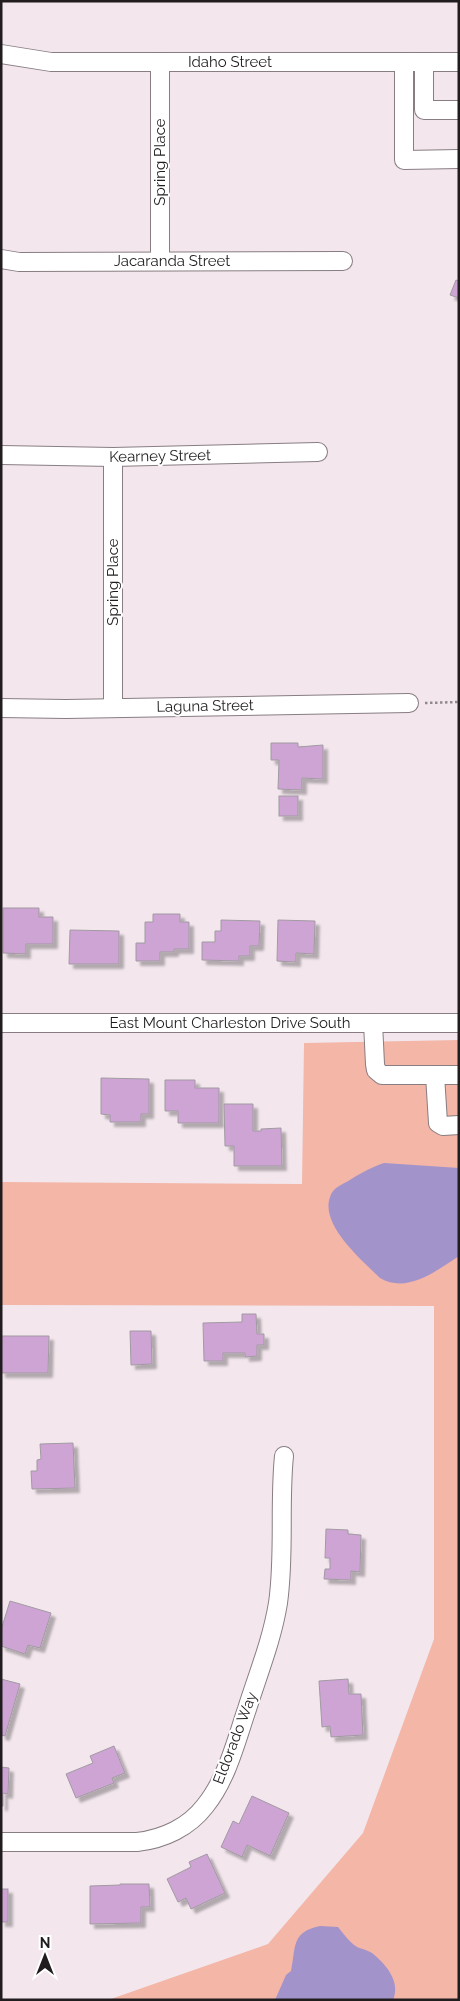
<svg xmlns="http://www.w3.org/2000/svg" width="460" height="2001" font-family="Raleway,sans-serif">
  <defs>
    <filter id="shadow"><feDropShadow dx="4.5" dy="4.5" stdDeviation="1" flood-color="#0004"/></filter>
  </defs>
  <rect width="100%" height="100%" fill="#f3e7ed"/>
  <path fill="#f3b6a7" d="M459,1040V2000H108L268,1944L363,1833L434,1639V1306L1,1305V1182L302,1184L304,1043Z"/>
  <g fill="#a293ca">
    <path d="M384,1163L459,1168V1256C436,1271 407,1294 380,1278C362,1260 320,1225 330,1197C333,1186 345,1184 353,1178C363,1172 372,1167 384,1163Z"/>
    <path d="M320,1926L338,1927C343,1933 348,1940 354,1945C359,1949 366,1949 372,1953C386,1964 401,1982 393,2000H275L286,1975L291,1971C296,1947 291,1932 320,1926Z"/>
  </g>
  <g fill="#cda4d4" stroke="#a19aa2" filter="url(#shadow)">
    <path d="M456,280L459,281V298L450,295Z"/>
    <path d="M271,743H298V747L323,745V779L302,778V790L278,789L279,760H271Z"/>
    <rect x="279" y="796" width="19" height="20"/>
    <path d="M3,908H39V917H53V944H26V954L3,953Z"/>
    <path d="M153,914H180V922H189V949H174V952H160V961H136V943H145V922H153Z"/>
    <path d="M221,920L260,921L259,946H250V956H239V961L202,960V942H215V931H221Z"/>
    <path d="M278,920L315,921L314,954L296,953V962L277,961Z"/>
    <path d="M70,930L119,931V964H69Z"/>
    <path d="M101,1078L149,1079V1114H141V1122H110V1115L101,1114Z"/>
    <path d="M165,1080H195V1088H219V1123H178V1111H165Z"/>
    <path d="M224,1104H253V1131H261V1129L281,1128L282,1166H234V1146H225Z"/>
    <path d="M242,1314H256L257,1334H264V1345H257V1356L245,1357V1353H223V1361H204L203,1323L242,1322Z"/>
    <path d="M130,1331H151L152,1364L131,1365Z"/>
    <path d="M1,1336H49L48,1373H1Z"/>
    <path d="M73,1443L75,1488L32,1489L31,1471H37V1460L41,1459L40,1444Z"/>
    <path d="M326,1529L348,1530V1534L361,1535L360,1572L351,1571V1580L324,1579L325,1569H330V1558H325Z"/>
    <path d="M10,1601L51,1613L40,1648L28,1645L25,1654L1,1646V1630Z"/>
    <path d="M1,1679L20,1684L5,1736L1,1735Z"/>
    <path d="M348,1679L349,1694H361L363,1735L331,1737L330,1726L322,1727L319,1681Z"/>
    <path d="M114,1746L125,1773L112,1778L114,1783L76,1798L66,1774L93,1763L90,1756Z"/>
    <path d="M1,1767L9,1768L8,1794L3,1793V1806H1Z"/>
    <path d="M252,1796L289,1813L270,1856L247,1845L242,1857L221,1847L233,1821L239,1824Z"/>
    <path d="M207,1854L225,1893L191,1909L186,1898L178,1902L167,1879L191,1867L189,1862Z"/>
    <path d="M120,1884H149L150,1907H141V1923L90,1924V1886L120,1885Z"/>
    <rect x="1" y="1889" width="7" height="33"/>
  </g>
  <g fill="none" stroke-linecap="round" stroke-linejoin="round">
    <g stroke="#877d82" stroke-width="20">
      <g id="minor">
        <path d="M1,54L51,62H459"/>
        <path d="M160,62V261"/>
        <path d="M404,62V160L459,159"/>
        <path d="M424,62V110H459"/>
        <path d="M1,259L19,262L343,261"/>
        <path d="M1,455L113,457L318,452"/>
        <path d="M113,457V707"/>
        <path d="M1,708L66,709L409,703"/>
        <path d="M1,1023H459"/>
        <path d="M373,1023L375,1064L376,1070L382,1075H459"/>
        <path d="M435,1075L438,1123L443,1126L459,1125"/>
        <path d="M1,1842H137C164,1839 189,1827 205,1806C227,1779 236,1741 247,1709C258,1674 272,1640 278,1603C285,1554 279,1505 284,1456"/>
      </g>
    </g>
    <path stroke="#91898d" stroke-width="2.5" stroke-dasharray="2.5 2.5" stroke-linecap="butt" d="M425,703L459,702"/>
    <use href="#minor" stroke="#fff" stroke-width="18"/>
  </g>
  <g text-anchor="middle" stroke-width="4" stroke-linejoin="round" paint-order="stroke">
    <g font-size="15" fill="#211d1f" stroke="#fff">
      <text x="230" y="67">Idaho Street</text>
      <text transform="translate(160 162) rotate(-90)" y="5">Spring Place</text>
      <text x="172" y="266">Jacaranda Street</text>
      <text transform="translate(160 456) rotate(-1)" y="5">Kearney Street</text>
      <text transform="translate(113 582) rotate(-90)" y="5">Spring Place</text>
      <text transform="translate(205 706) rotate(-1)" y="5">Laguna Street</text>
      <text x="230" y="1028">East Mount Charleston Drive South</text>
      <text transform="translate(235 1738) rotate(-69)" y="5">Eldorado Way</text>
    </g>
  </g>
  <rect width="460" height="2001" fill="none" stroke="#211d1f" stroke-width="5"/>
  <g transform="translate(45 1956)" stroke="#ffffff" stroke-width="4" paint-order="stroke">
  <path d="M0-4L9 19L0 12L-9 19Z" fill="#211d1f"/>
  <text y="-8" font-size="14" font-weight="bold" text-anchor="middle" fill="#211d1f">N</text>
  </g>
</svg>
